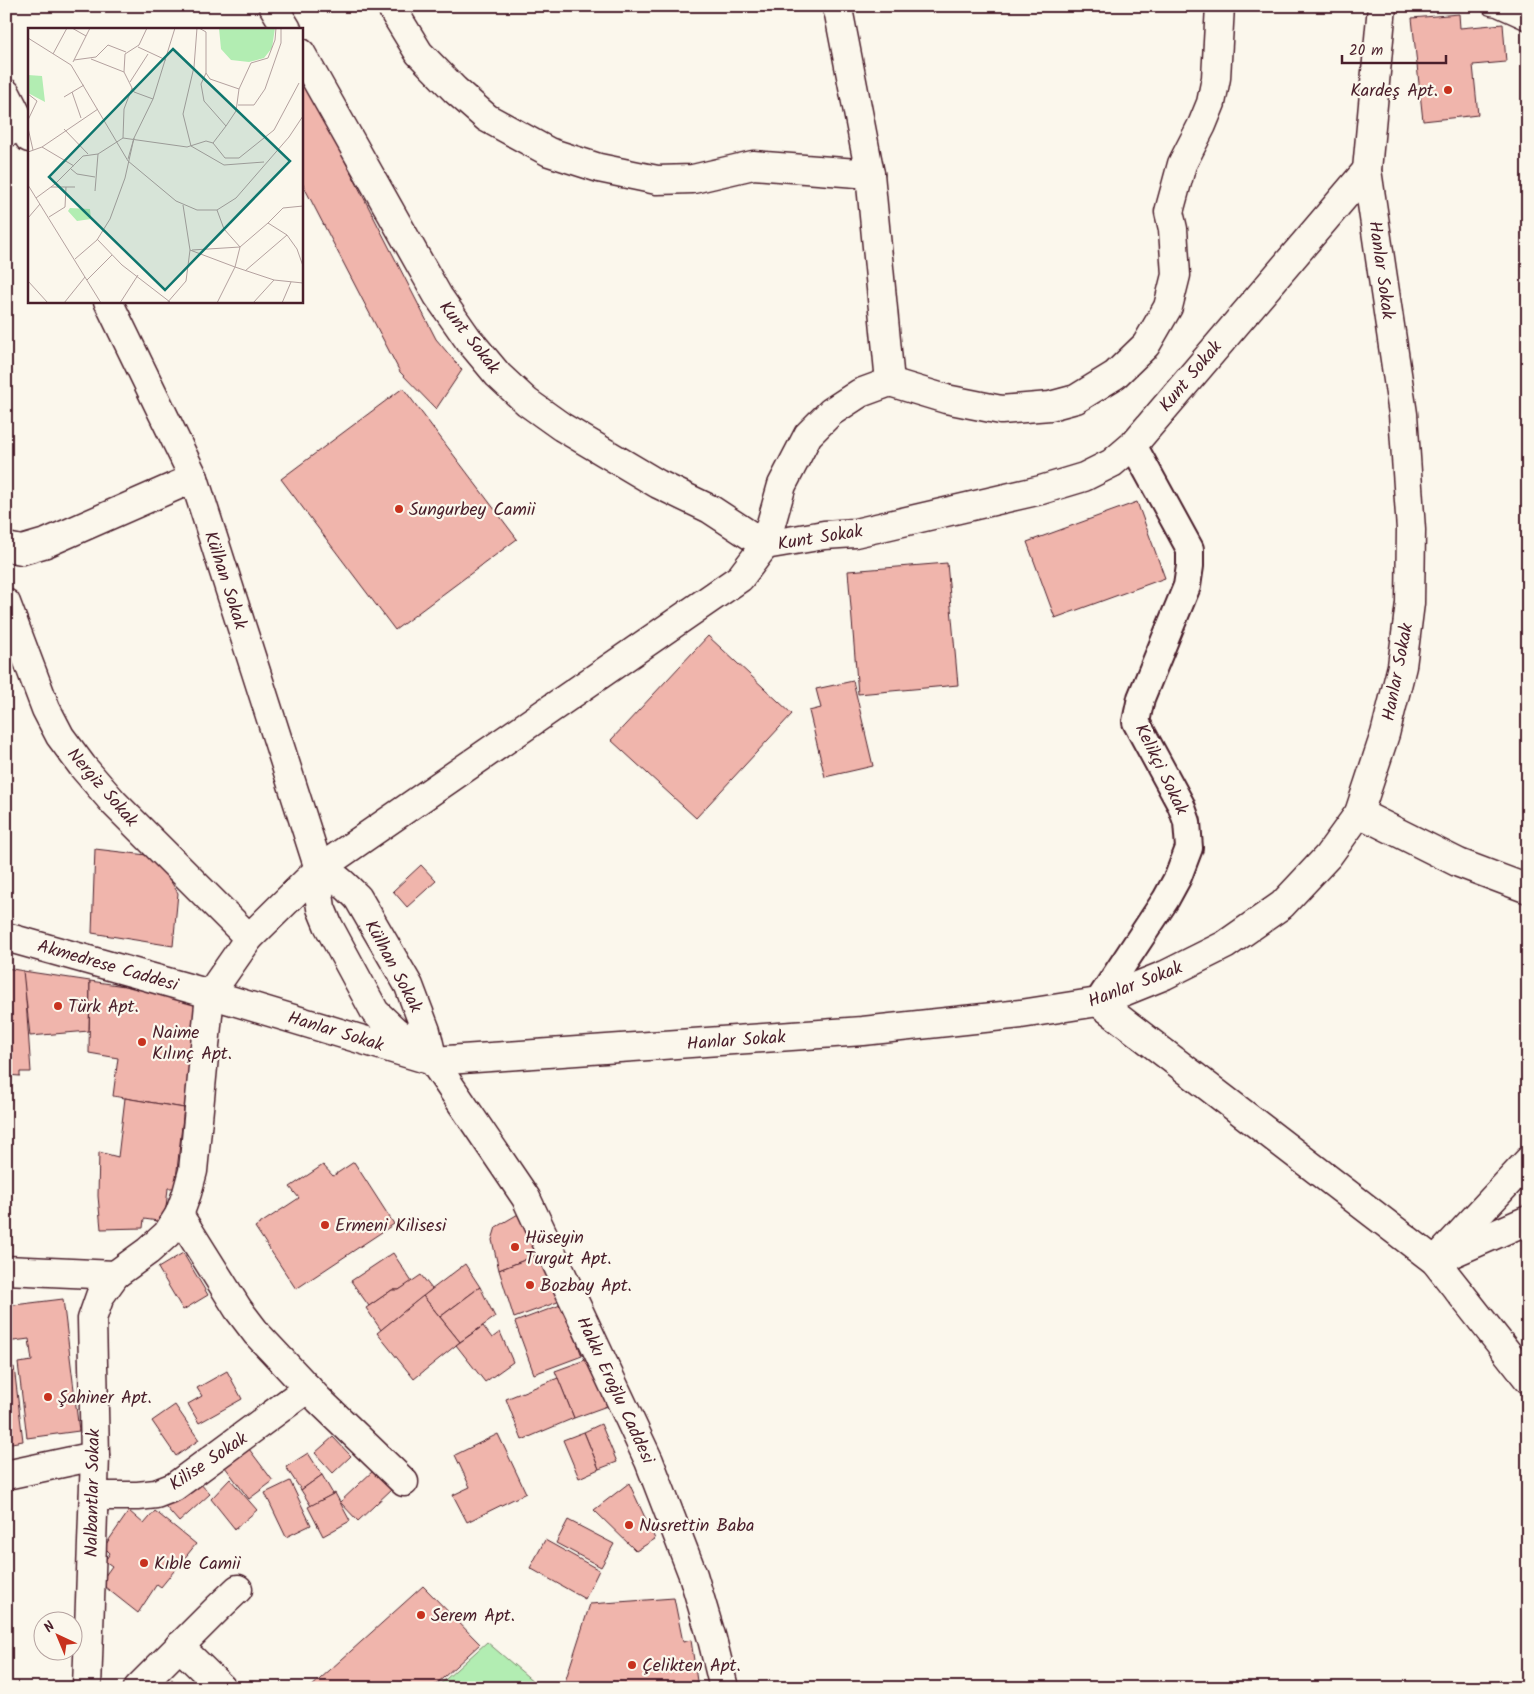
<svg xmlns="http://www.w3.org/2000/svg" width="1534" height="1694" font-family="Kalam,sans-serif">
  <rect width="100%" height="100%" fill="#fbf7ec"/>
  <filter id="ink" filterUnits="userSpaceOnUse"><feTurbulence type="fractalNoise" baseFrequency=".02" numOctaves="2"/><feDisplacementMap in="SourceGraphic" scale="10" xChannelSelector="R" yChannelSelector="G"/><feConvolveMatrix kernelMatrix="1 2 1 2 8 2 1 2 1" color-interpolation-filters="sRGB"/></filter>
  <g filter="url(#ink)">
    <path fill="#b2edb2" stroke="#7e866e" d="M487,1642L541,1688H436Z"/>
    <g fill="#f0b5ac" stroke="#4a1f2b">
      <path d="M1459,14L1460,28L1503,24L1506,62L1473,65L1478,115L1423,121L1412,18Z"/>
      <path d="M301,75L436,339L462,370L436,409L400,372L301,181Z"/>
      <path d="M403,388L517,539L395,630L281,479Z"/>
      <path d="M1137,502L1165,578L1055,618L1027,542Z"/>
      <path d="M947,563L958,685L858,694L848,571Z"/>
      <path d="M708,636L792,714L696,818L611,740Z"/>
      <path d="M853,681L873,766L825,777L809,711L821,708L816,689Z"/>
      <path d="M95,849L155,856L178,893L173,946L92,933Z"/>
      <path d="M421,865L436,881L407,907L393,891Z"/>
      <path d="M6,968L24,971L31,1072H20V1076L6,1075Z"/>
      <path d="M23,971L90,981L89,1031L30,1036Z"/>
      <path d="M90,981L201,997L184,1108L113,1096L118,1058L89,1053Z"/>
      <path d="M125,1098L184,1108L175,1188H168L165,1218L159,1217L158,1221L144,1219L143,1228L101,1229L98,1196L99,1152L118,1157Z"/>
      <path d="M354,1162L394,1224L296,1289L255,1227L299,1198L290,1187L323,1165L333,1176Z"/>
      <path d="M520,1213L540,1254L499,1270L492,1240L496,1227Z"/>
      <path d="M183,1253L208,1295L183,1310L158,1268Z"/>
      <path d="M393,1253L412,1282L399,1290H392L369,1306L351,1281Z"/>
      <path d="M540,1254L563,1300L514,1318L499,1270Z"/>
      <path d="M465,1264L480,1287L440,1317L423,1296Z"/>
      <path d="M421,1275L432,1289L381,1330L366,1308L392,1290H399Z"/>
      <path d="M480,1287L495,1317L460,1342L440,1317Z"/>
      <path d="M423,1296L460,1342L414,1379L377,1333Z"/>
      <path d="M63,1299L79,1431L27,1438L18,1363L32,1361L29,1339L6,1342V1306Z"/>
      <path d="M563,1304L582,1356L534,1374L515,1322Z"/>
      <path d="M483,1326L492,1338L500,1332L513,1362L485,1382L456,1345Z"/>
      <path d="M588,1359L607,1406L574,1418L555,1371Z"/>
      <path d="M14,1367L23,1441L6,1444V1369Z"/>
      <path d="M227,1371L242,1399L199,1423L188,1404L202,1396L197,1388Z"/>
      <path d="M558,1378L574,1418L522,1440L506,1399Z"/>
      <path d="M175,1405L199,1440L176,1456L152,1421Z"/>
      <path d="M601,1424L617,1462L599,1469L584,1432Z"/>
      <path d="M584,1432L599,1469L579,1478L563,1440Z"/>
      <path d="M498,1434L526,1493L467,1522L453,1495L470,1487L455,1455Z"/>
      <path d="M333,1437L351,1456L333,1473L315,1453Z"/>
      <path d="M246,1445L273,1481L249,1499L222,1463Z"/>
      <path d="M308,1453L322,1475L301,1490L286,1467Z"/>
      <path d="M375,1469L393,1488L358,1521L340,1502Z"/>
      <path d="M322,1475L333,1494L311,1506L301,1490Z"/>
      <path d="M195,1478L210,1494L179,1522L165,1506Z"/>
      <path d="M230,1479L257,1510L235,1529L211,1499Z"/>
      <path d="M290,1481L311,1525L286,1537L265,1493Z"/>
      <path d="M629,1483L655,1539L636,1551L594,1510Z"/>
      <path d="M335,1493L350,1521L323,1536L308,1507Z"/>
      <path d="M129,1511L144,1524L155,1511L196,1544L161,1587L157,1584L138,1613L100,1583L112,1566L105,1561L110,1553L104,1547Z"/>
      <path d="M568,1520L614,1544L601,1567L556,1543Z"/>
      <path d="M545,1540L599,1570L585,1599L530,1568Z"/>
      <path d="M423,1586L480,1644L432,1688H310Z"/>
      <path d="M674,1598L683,1642L691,1640L698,1688H563L590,1604Z"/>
      <path d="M172,1679L180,1688H164Z"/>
    </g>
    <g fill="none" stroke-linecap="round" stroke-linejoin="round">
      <g stroke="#4a1f2b" stroke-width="21">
        <path id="service" d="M1491,6L1497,7L1528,21"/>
      </g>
      <g stroke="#4a1f2b" stroke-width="30">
        <path id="pedestrian" d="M1098,1002L1166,899L1178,877L1189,848L1187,822L1181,805L1136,722L1141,698L1187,586L1190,566V549L1133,445"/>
      </g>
      <g stroke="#4a1f2b" stroke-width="31">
        <g id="minor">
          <path d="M273,6L287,29"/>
          <path d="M392,6L394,12L419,53L455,90L487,118L549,152L599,168L657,180L693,179L753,165L870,174L890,382"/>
          <path d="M836,6L839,14L870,174"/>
          <path d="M301,53L438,296L468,339L498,375L527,402L562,427L658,484L710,509L765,545L824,535L855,533L1041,490L1084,477L1112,463L1133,445L1367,170"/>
          <path d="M6,133L23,125"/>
          <path d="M6,547L22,550L46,543L194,478"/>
          <path d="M6,603L46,709L60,736L83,767L114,803L249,938"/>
          <path d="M1359,813L1459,863L1528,889"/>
          <path d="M319,869L740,578L765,545L782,485L808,435L831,412L860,393L890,382L946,399L1001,410L1050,406L1076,399L1115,375L1146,345L1168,307L1176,275L1173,229L1169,212L1182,164L1202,125L1211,103L1216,78L1220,6"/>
          <path d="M1098,1002L1435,1261L1528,1379"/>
          <path d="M179,1215L238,1309L257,1334L319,1400L404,1482"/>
          <path d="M1446,1256L1528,1220"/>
          <path d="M1435,1261L1528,1161"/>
          <path d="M6,1270L115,1275"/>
          <path d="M6,1475L95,1456"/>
          <path d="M94,1496H138L156,1494L174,1487L308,1388"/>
          <path d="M179,1646L222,1688"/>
          <path d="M87,1688L95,1456L92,1319L100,1296L115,1275L148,1251L167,1234L179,1215L187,1193L193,1171L210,994"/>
          <path d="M138,1688L219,1607L238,1589"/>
        </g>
      </g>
      <g stroke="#4a1f2b" stroke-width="31">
        <g id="tertiary">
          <path d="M6,93L29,138"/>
          <path d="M108,301L194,478L319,869L249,938L210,994"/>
          <path d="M6,937L210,994L433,1061L863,1031L1021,1014L1098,1002L1165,975L1225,945L1282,905L1328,856L1359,813L1385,734L1402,666L1410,603L1411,530L1403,414L1367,170L1382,6"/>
          <path d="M433,1061L426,1031L409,986L358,898C346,886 335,874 319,869L318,887L321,908L328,925L375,1012L394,1030L433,1061L526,1198L649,1461L693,1575L712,1639L724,1688"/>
        </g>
      </g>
      <use href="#service" stroke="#fbf7ec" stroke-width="18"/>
      <use href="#pedestrian" stroke="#fbf7ec" stroke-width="26"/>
      <use href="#minor" stroke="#fbf7ec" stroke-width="28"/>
      <use href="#tertiary" stroke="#fbf7ec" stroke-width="28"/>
    </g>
  </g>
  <g fill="#c8321e" stroke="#fbf7ec" stroke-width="2">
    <circle cx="1448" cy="90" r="5"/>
    <circle cx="399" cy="509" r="5"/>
    <circle cx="58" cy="1006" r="5"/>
    <circle cx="142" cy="1042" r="5"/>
    <circle cx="325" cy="1225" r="5"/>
    <circle cx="515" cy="1247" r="5"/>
    <circle cx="530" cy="1285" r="5"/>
    <circle cx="48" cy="1397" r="5"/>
    <circle cx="629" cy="1525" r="5"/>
    <circle cx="144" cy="1563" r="5"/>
    <circle cx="421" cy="1615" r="5"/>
    <circle cx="632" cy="1665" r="5"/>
  </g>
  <g text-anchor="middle" stroke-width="4.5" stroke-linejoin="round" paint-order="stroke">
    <g font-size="18" fill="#4a1f2b" stroke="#fbf7ec" text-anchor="start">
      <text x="1438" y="96" text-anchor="end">Kardeş Apt.</text>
      <text x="409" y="515">Sungurbey Camii</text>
      <text x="68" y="1012">Türk Apt.</text>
      <text x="152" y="1038">Naime<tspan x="152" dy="21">Kılınç Apt.</tspan></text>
      <text x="335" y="1231">Ermeni Kilisesi</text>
      <text x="525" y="1243">Hüseyin<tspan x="525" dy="21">Turgut Apt.</tspan></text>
      <text x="540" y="1291">Bozbay Apt.</text>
      <text x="58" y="1403">Şahiner Apt.</text>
      <text x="639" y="1531">Nusrettin Baba</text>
      <text x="154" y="1569">Kıble Camii</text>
      <text x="431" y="1621">Serem Apt.</text>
      <text x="642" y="1671">Çelikten Apt.</text>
    </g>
    <g font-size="18" fill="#4a1f2b" stroke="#fbf7ec">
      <text transform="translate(1382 270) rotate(82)" y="6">Hanlar Sokak</text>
      <text transform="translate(470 337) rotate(52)" y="6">Kunt Sokak</text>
      <text transform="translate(1190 376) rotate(-50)" y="6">Kunt Sokak</text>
      <text transform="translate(820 537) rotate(-9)" y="6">Kunt Sokak</text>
      <text transform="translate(226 580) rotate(72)" y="6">Külhan Sokak</text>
      <text transform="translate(1397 672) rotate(-79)" y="6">Hanlar Sokak</text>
      <text transform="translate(1162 769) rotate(64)" y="6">Kelikçi Sokak</text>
      <text transform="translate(103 787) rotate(49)" y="6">Nergiz Sokak</text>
      <text transform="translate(108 965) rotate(16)" y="6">Akmedrese Caddesi</text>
      <text transform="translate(394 966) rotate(62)" y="6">Külhan Sokak</text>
      <text transform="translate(1135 984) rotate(-21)" y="6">Hanlar Sokak</text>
      <text transform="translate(336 1031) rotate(17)" y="6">Hanlar Sokak</text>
      <text transform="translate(736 1040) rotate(-4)" y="6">Hanlar Sokak</text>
      <text transform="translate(616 1390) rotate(65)" y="6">Hakkı Eroğlu Caddesi</text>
      <text transform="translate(208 1461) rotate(-34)" y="6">Kilise Sokak</text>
      <text transform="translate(92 1493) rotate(-89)" y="6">Nalbantlar Sokak</text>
    </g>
  </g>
  <g transform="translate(28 28)">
    <rect width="275" height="275" fill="#fbf7ec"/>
    <path d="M191,0H247L244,20L236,30L221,34L203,32L193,21ZM0,47L14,48L17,74L0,65ZM42,180L62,181L63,191L49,193L40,183Z" fill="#b2edb2"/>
    <path fill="none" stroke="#b4a19f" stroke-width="1" d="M44,0L58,8M169,0L166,39L155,86L163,118L196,137L236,134M171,0L178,4V45L182,51L211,61L223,35L240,30L247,12L248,0M0,10L43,37L100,133L148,173L169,182H189L208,170L261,109L275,88M110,19L138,32M25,26L39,0M63,31L96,44L106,64L125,71M46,32L68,29L80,17L98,24M45,34L62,0M96,44L97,26L111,17L119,0M178,45L173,56L176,73L198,98L185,115M102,54L120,26M44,64L53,90M0,66L9,73L0,92M36,69L56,57M210,77H226L237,61L253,15V0M198,98L208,83L211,61M0,100L5,122M36,101L60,126M95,110L96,81L104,60M106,110L125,71L147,0M14,119L46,138M0,124L14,119L70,81M43,141L49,146L67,149M0,157L73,275M23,159H47M67,163L70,126M8,170L27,156L55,128L70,126L95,110L159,119L178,113L185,115L197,130H211L246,102L271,55M275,178L255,180L240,195L259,207L269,221L275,238M21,189L37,179L38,159M0,190L12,176M69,211L94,237L142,274M162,222L207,239L212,219L196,201L189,182M164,222L212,219L240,195M47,231L69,212L82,191L97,150L106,110L100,131M217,243L259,207M59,252L84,227M0,253L20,275M36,275L57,249M92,275L110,247M139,275L158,253L162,222L155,177M189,275L207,239L246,252L275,255M225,275L246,252M254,275L263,254"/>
    <path fill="#0f766e" fill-opacity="0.15" stroke="#0f766e" stroke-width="2.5" d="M145,21L262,133L137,262L21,149Z"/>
    <rect width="275" height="275" fill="none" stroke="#4a1f2b" stroke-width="2.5"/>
  </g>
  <rect width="1534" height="1694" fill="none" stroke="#fbf7ec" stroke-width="25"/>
  <rect x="12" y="12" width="1509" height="1669" fill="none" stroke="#4a1f2b" stroke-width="2" filter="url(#ink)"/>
  <g transform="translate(58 1636) rotate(316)"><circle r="24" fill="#fbf7ec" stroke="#b4a19f"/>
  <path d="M0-4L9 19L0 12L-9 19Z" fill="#c8321e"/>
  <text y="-8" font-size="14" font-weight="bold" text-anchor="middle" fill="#4a1f2b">N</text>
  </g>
  <path d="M1342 55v8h104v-8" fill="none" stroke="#4a1f2b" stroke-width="2.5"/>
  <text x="1349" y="55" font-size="15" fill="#4a1f2b" stroke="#fbf7ec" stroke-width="4" paint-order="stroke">20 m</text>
</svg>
